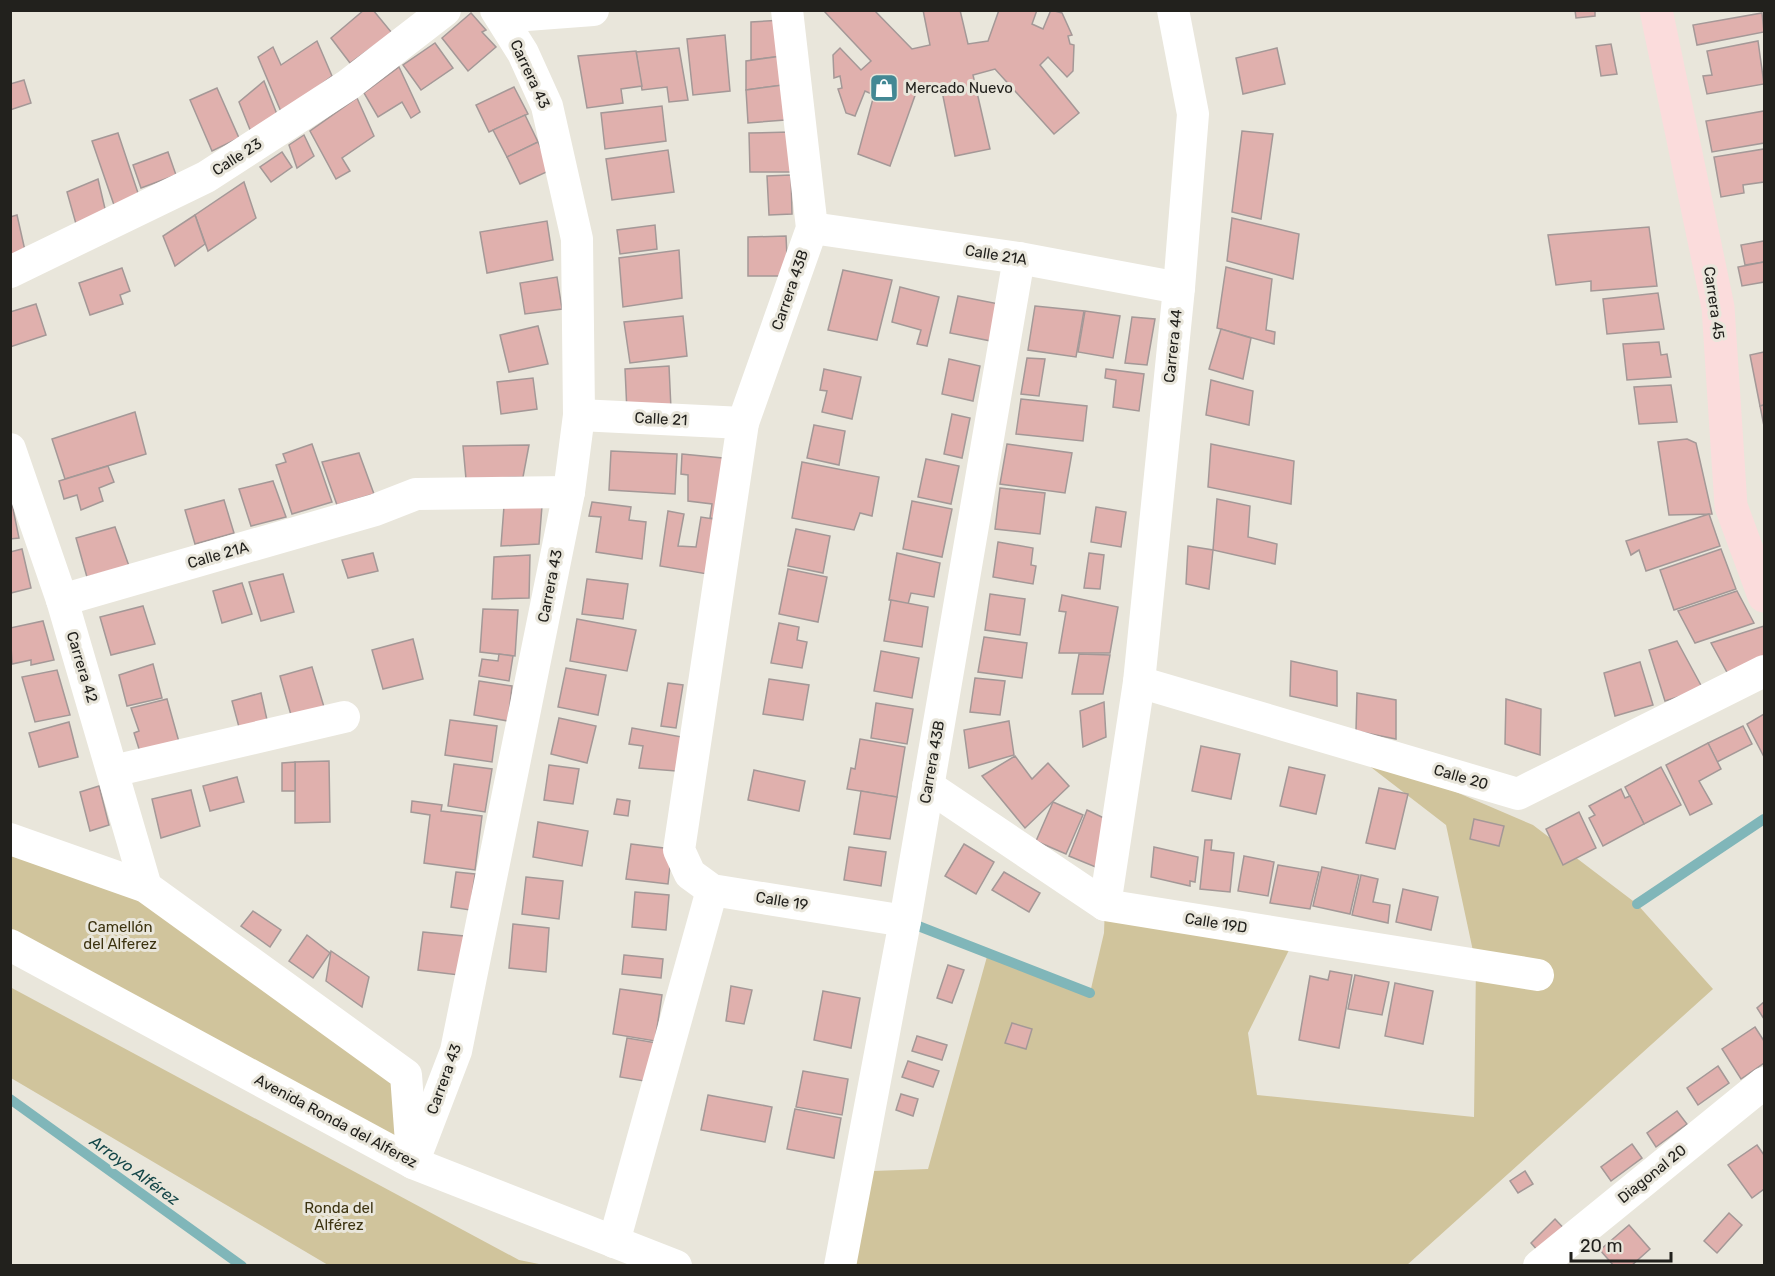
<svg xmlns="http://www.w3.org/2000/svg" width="1775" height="1276" font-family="Rubik,sans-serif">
  <rect width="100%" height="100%" fill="#e9e6db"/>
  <g fill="#d0c49c">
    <path d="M1337,741L1533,825L1637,904L1713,989L1407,1265L846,1266L873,1171L928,1169L988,953L1090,993L1104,933L1105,905L1290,948L1248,1033L1257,1095L1474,1117L1476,965L1446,825Z"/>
    <path d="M11,839L146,887L406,1075L413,1163L11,935Z"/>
    <path d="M10,987L519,1260L544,1265H328L11,1078Z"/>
  </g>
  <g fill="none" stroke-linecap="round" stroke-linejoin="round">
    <g stroke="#80b6b9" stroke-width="10">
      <path d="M1637,904L1764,819"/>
      <path d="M908,922L1090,993"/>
      <path d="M10,1099L242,1266"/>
    </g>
  </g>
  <g fill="#e0b0ad" stroke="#a49897" stroke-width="1.5">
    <path d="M364,10H373L392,33L350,63L331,38Z"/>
    <path d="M874,10L912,49L930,45L923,10H960L968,44L988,41L999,10H1037L1032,24L1043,29L1051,10L1062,13L1072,35L1068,36L1070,44L1074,45L1073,71L1067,77L1048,57L1040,65L1079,113L1054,134L995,69L973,75L990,149L955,156L941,86L917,90L890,166L858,154L874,95L865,91L855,116L846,113L838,89L842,88L840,76L834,78L833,55L840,48L861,70L871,61L824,11Z"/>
    <path d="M1575,10H1595V16L1576,18Z"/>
    <path d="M471,13L486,30L482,32L496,47L468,71L442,38Z"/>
    <path d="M1762,13L1764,32L1697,45L1693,25Z"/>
    <path d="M783,20L782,56L751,60V22Z"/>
    <path d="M725,35L730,91L693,95L687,39Z"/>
    <path d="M317,41L332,76L282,114L258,57L273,47L281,65Z"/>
    <path d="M1758,41L1764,84L1707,94L1703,76L1712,75L1707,51Z"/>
    <path d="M435,43L453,68L421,90L403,65Z"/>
    <path d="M1611,44L1617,74L1601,76L1596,46Z"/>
    <path d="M679,48L688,100L669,102L667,87L642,90L636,52Z"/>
    <path d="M1277,48L1285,84L1243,94L1236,58Z"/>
    <path d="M636,51L642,86L621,89L623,103L587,108L578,56Z"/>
    <path d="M782,56L783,85L746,90V61Z"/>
    <path d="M399,67L420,112L411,118L402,102L378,117L364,93Z"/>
    <path d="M24,80L31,103L10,110V84Z"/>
    <path d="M264,81L278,117L253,137L239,102Z"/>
    <path d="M783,85L785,120L748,123L746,90Z"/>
    <path d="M514,87L528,114L489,132L476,105Z"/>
    <path d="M217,88L239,138L212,151L190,100Z"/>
    <path d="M357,98L374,136L342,158L350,171L336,179L310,131Z"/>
    <path d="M662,106L666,141L605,149L601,113Z"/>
    <path d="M1764,111V143L1712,152L1706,121Z"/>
    <path d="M525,115L538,142L507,157L493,130Z"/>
    <path d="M1242,131L1273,134L1261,219L1232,212Z"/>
    <path d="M790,132L791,172H750L749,133Z"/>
    <path d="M118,133L139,196L114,205L92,141Z"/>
    <path d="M304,135L314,156L297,168L289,145Z"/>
    <path d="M538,142L551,170L520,184L507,157Z"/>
    <path d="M1764,149V182L1743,185L1744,193L1721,197L1714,157Z"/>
    <path d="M668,150L674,192L612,200L606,159Z"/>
    <path d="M168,152L176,175L141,188L133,165Z"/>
    <path d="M282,152L292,167L271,182L260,167Z"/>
    <path d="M791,175L792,214L769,215L767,176Z"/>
    <path d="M98,179L107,217L78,231L67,192Z"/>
    <path d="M244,182L256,218L208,251L195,215Z"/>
    <path d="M17,215L26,255L10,259V217Z"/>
    <path d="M195,215L205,244L175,266L163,236Z"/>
    <path d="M1232,218L1299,234L1293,279L1227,261Z"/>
    <path d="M547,221L553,260L487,273L480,232Z"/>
    <path d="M655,225L657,249L620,254L617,230Z"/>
    <path d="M1649,227L1657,286L1591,291V281L1556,285L1548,235Z"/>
    <path d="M786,236L788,276H748V237Z"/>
    <path d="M1764,241V262L1745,265L1741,245Z"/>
    <path d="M679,250L682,298L623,307L619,258Z"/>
    <path d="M1764,262V282L1742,286L1738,267Z"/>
    <path d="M1226,267L1272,279L1266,330L1275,332L1274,344L1217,328Z"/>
    <path d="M122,268L130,291L120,295L123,304L90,315L79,283Z"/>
    <path d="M843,270L892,280L877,340L828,330Z"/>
    <path d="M557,277L562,309L525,314L520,283Z"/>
    <path d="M900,287L939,297L927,346L917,344L921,330L892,322Z"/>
    <path d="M1658,293L1664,329L1607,334L1603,299Z"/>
    <path d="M958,296L999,304L991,341L950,333Z"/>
    <path d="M36,304L46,335L10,347V312Z"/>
    <path d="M1035,306L1084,311L1076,357L1028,350Z"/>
    <path d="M1085,311L1120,316L1113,358L1078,352Z"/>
    <path d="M683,316L687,356L630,363L624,322Z"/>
    <path d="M1132,317L1155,319L1147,365L1125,363Z"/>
    <path d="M538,326L548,364L509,372L500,335Z"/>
    <path d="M1221,329L1251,338L1243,379L1209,369Z"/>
    <path d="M1659,342L1661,355L1667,354L1671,377L1627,380L1623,344Z"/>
    <path d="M1764,352V405L1760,406L1750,355Z"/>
    <path d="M1027,358L1045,359L1039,396L1021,394Z"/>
    <path d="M949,359L980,366L973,401L942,394Z"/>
    <path d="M669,366L671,409L627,412L625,369Z"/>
    <path d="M824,369L861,377L852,419L822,412L827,391L820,390Z"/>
    <path d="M1106,369L1144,374L1139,411L1113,407L1116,380L1105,378Z"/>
    <path d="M533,378L537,409L501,414L497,382Z"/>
    <path d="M1211,380L1253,391L1249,425L1206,415Z"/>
    <path d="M1671,385L1677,422L1639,424L1634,387Z"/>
    <path d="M1021,399L1087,406L1083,441L1016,434Z"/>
    <path d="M1764,405V426L1760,406Z"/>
    <path d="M135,412L146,454L65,479L52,439Z"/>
    <path d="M952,414L970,418L962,458L944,454Z"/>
    <path d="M814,425L845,431L839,465L807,458Z"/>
    <path d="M1687,439L1696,443L1712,514L1669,515L1658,442Z"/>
    <path d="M312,444L332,502L292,514L276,465L286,462L283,454Z"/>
    <path d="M1007,444L1072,453L1065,493L1000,484Z"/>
    <path d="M1211,444L1294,461L1291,504L1208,487Z"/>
    <path d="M529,445L523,477L466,479L463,446Z"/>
    <path d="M611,451L677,454L675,494L609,490Z"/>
    <path d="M359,453L374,494L337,505L322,462Z"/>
    <path d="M682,454L733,459L726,521L710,518L712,504L688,501V475L681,474Z"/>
    <path d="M926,459L959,466L951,504L918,497Z"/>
    <path d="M802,462L879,477L872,516L860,513L854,530L792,518Z"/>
    <path d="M108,466L114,482L99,488L103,501L81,510L77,495L64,499L59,481Z"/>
    <path d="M273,481L286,517L251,526L239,489Z"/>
    <path d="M1000,488L1045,493L1040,534L995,529Z"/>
    <path d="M11,499L19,538L10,539Z"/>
    <path d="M1217,499L1250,506L1248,537L1277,544L1275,564L1213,550Z"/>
    <path d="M224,500L234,533L195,544L185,510Z"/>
    <path d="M912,501L952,509L942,557L903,549Z"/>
    <path d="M592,502L631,507L629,520L646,522L642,559L596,552L601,517L589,516Z"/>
    <path d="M504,506H542L539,544L501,546Z"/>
    <path d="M1096,507L1126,512L1121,547L1091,542Z"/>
    <path d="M668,511L684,514L678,546L696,547L701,517L726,521L719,576L660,566Z"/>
    <path d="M1709,514L1720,546L1646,571L1639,550L1631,555L1626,541Z"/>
    <path d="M115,527L129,566L87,577L76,538Z"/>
    <path d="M796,529L830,536L823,573L788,566Z"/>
    <path d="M998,542L1033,548L1031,565L1036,566L1033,584L993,577Z"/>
    <path d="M1188,546L1213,550L1209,589L1186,584Z"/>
    <path d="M22,549L31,588L11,593L10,552Z"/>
    <path d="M1721,549L1736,589L1674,610L1660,570Z"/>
    <path d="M373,553L378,571L348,578L342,560Z"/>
    <path d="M897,553L940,563L934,597L911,593L908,604L889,600Z"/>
    <path d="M1089,553L1104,555L1100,589L1084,588Z"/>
    <path d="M530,555L529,598L492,599L494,557Z"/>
    <path d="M788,569L827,577L818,622L779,614Z"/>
    <path d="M283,574L294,612L261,621L249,582Z"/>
    <path d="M587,579L628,584L623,619L582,614Z"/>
    <path d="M242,583L252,614L222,623L213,591Z"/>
    <path d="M1737,591L1754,623L1695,643L1678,611Z"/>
    <path d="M990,594L1025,599L1020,635L985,630Z"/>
    <path d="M1062,595L1118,607L1110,653H1059L1066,612L1059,611Z"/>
    <path d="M891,600L928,607L922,647L884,641Z"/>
    <path d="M143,606L155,644L111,655L100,617Z"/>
    <path d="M483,609L518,610L515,656L480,652Z"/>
    <path d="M577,619L636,630L627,671L570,661Z"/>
    <path d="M43,621L54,660L31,665V660L12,664L10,628Z"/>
    <path d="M779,623L799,627L797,640L807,642L802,668L771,663Z"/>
    <path d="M1764,626V662L1728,674L1711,643Z"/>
    <path d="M984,637L1027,643L1022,678L978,672Z"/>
    <path d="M413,639L423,679L383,689L372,650Z"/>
    <path d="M1677,641L1703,689L1665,701L1649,650Z"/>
    <path d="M881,651L919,658L912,698L874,691Z"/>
    <path d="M499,654L513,656L509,681L479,676L482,659L498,661Z"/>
    <path d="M1079,654L1110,655L1103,694H1072Z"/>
    <path d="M1291,661L1337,671V706L1290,696Z"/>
    <path d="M1640,662L1653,705L1615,716L1604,673Z"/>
    <path d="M153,664L162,698L127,706L119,675Z"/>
    <path d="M312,667L324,707L291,715L280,676Z"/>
    <path d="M566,668L606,675L598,715L558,707Z"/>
    <path d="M57,670L70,715L35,722L22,677Z"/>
    <path d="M975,678L1005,681L1000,715L970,712Z"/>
    <path d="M769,679L809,685L803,720L763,714Z"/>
    <path d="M479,681L512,686L508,721L474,715Z"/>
    <path d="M668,683L683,685L676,728L661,726Z"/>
    <path d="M261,693L267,720L239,727L232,701Z"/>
    <path d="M1357,693L1396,700V739L1356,731Z"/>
    <path d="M167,699L179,742L140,752L134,733L139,731L131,708Z"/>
    <path d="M1506,699L1541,709L1540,755L1505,744Z"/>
    <path d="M1104,702L1106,737L1083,747L1080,711Z"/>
    <path d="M876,703L913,709L907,744L871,738Z"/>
    <path d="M1764,714V757L1747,724Z"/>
    <path d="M559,718L596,726L587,763L551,754Z"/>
    <path d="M450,720L497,726L492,762L445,755Z"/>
    <path d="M1009,721L1014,755L969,768L964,730Z"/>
    <path d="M69,722L78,757L39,767L29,733Z"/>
    <path d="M1743,726L1752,744L1717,762L1708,743Z"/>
    <path d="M632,728L682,737L676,771L639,768L643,746L629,744Z"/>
    <path d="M860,739L905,747L897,797L847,789L851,768L855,769Z"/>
    <path d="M1708,743L1721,769L1699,781L1712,804L1690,815L1666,765Z"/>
    <path d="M1201,746L1240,754L1231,799L1192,791Z"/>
    <path d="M1015,756L1032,779L1048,763L1069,786L1025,828L982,776Z"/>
    <path d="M329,761L330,822L295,823V762Z"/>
    <path d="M295,762V791H282V763Z"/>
    <path d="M454,764L492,769L485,812L448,806Z"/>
    <path d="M549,765L579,769L573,804L544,800Z"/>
    <path d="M1289,767L1325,775L1316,814L1280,806Z"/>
    <path d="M1661,767L1681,805L1644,824L1625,787Z"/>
    <path d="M754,770L805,781L799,811L748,800Z"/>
    <path d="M237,777L244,802L210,811L203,786Z"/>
    <path d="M99,786L109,825L90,831L80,792Z"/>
    <path d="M1379,788L1408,794L1395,849L1366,843Z"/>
    <path d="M1621,789L1625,798L1630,796L1644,824L1603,846L1589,818L1595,815L1589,806Z"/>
    <path d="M191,790L200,826L161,838L152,799Z"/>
    <path d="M861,791L897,797L890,839L854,834Z"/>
    <path d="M617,799L630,801L628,816L614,814Z"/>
    <path d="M412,801L442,805L441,811L482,816L475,870L424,863L430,815L411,812Z"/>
    <path d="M1053,802L1083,815L1066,854L1036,841Z"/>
    <path d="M1087,810L1106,819L1098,868L1069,856Z"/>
    <path d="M1579,812L1596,848L1563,865L1546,829Z"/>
    <path d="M1474,819L1504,826L1499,846L1470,839Z"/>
    <path d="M538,822L588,831L582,866L533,857Z"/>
    <path d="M1205,840H1212L1211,850L1234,853L1230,892L1200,889Z"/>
    <path d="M631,844L672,849L668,884L626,879Z"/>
    <path d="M964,844L994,862L976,894L945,876Z"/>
    <path d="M849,847L886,852L881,886L844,880Z"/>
    <path d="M1154,847L1198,857L1195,882L1190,881V886L1151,877Z"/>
    <path d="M1244,856L1274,862L1268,896L1238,891Z"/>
    <path d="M1278,865L1319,872L1310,909L1270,903Z"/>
    <path d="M1322,867L1359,875L1350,914L1313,906Z"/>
    <path d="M456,872L475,874L470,910L451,907Z"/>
    <path d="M1004,872L1040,893L1029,912L992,890Z"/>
    <path d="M1361,875L1378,879L1373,902L1390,905L1388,923L1352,915Z"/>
    <path d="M526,877L563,881L559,919L522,914Z"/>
    <path d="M1403,889L1438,897L1431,930L1396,922Z"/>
    <path d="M635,892L669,895L666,930L632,927Z"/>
    <path d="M253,911L281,930L270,947L241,926Z"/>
    <path d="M513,924L549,928L546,972L509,968Z"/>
    <path d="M423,932L464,936L459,975L418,970Z"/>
    <path d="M307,935L330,953L313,978L289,961Z"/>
    <path d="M331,951L369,977L362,1007L326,981Z"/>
    <path d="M624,955L663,959L661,978L622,974Z"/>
    <path d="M948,965L964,970L952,1003L937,998Z"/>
    <path d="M1330,971L1352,975L1339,1048L1299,1040L1310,976L1328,980Z"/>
    <path d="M1355,975L1389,982L1382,1015L1348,1009Z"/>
    <path d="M1395,983L1433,991L1423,1044L1385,1036Z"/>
    <path d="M731,986L752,990L744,1024L726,1021Z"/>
    <path d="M620,989L662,995L655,1041L613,1034Z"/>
    <path d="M823,991L860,998L851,1048L814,1040Z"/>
    <path d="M1764,1002V1019L1757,1008Z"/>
    <path d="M1012,1023L1032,1029L1026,1049L1005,1043Z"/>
    <path d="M1755,1027L1764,1041V1063L1741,1079L1722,1049Z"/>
    <path d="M917,1036L947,1045L942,1060L912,1051Z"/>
    <path d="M627,1038L657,1043L650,1082L620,1077Z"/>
    <path d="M908,1061L939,1071L933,1087L902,1077Z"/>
    <path d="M1718,1066L1729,1083L1698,1105L1687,1088Z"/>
    <path d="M803,1071L848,1079L842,1115L796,1107Z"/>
    <path d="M901,1094L918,1099L913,1116L896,1110Z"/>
    <path d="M708,1095L772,1107L765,1142L701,1130Z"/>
    <path d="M795,1109L841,1118L834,1158L787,1149Z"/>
    <path d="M1677,1111L1687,1124L1656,1147L1647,1133Z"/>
    <path d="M1632,1144L1642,1158L1611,1181L1601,1167Z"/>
    <path d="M1757,1145L1764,1155V1189L1752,1198L1728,1165Z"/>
    <path d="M1525,1171L1533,1184L1518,1193L1510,1181Z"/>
    <path d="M1729,1213L1742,1225L1717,1253L1704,1241Z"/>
    <path d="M1555,1219L1571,1236L1546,1260L1531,1243Z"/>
    <path d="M1629,1225L1650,1249L1631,1266H1614L1600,1250Z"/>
  </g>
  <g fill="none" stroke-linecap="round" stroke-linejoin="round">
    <g stroke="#fff" stroke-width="32">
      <path d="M787,10L812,228L743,423L679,850L690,874L712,890L905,921"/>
      <path d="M501,17L593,10"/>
      <path d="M812,228L1019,258L1179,288"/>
      <path d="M10,272L206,177L348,85L445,10"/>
      <path d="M579,415L743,423"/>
      <path d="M10,449L62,600L146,887"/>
      <path d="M62,600L375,510L416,494L569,492"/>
      <path d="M1139,682L1518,794L1764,671"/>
      <path d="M113,771L344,717"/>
      <path d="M928,786L1105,905L1538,975"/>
      <path d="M10,839L146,887L406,1075L412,1156"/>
      <path d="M1105,905L1139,682L1179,288L1193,114L1173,10"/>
      <path d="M10,945L413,1163L676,1266"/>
      <path d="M413,1163L456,1051L569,492L579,415L577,239L547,106L523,53L496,10"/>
      <path d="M614,1242L712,890"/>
      <path d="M840,1266L905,921L1019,258"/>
      <path d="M1539,1266L1764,1083"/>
    </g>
    <path stroke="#fbdcdc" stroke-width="33" d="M1656,10L1718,307L1731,506L1764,596"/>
  </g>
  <defs>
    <g id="shop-square" transform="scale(1.5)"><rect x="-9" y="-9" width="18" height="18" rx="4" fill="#438894" stroke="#e9e6db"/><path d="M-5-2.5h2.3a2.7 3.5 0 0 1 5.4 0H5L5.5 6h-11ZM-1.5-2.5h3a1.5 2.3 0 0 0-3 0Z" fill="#fff"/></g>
  </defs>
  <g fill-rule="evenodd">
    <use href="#shop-square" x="884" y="88"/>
  </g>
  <g text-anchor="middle" stroke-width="6" stroke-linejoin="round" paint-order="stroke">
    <g font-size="15" fill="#22211d" stroke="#e9e6db">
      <text transform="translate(530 74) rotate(65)" y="5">Carrera 43</text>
      <text transform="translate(237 157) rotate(-33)" y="5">Calle 23</text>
      <text transform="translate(996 255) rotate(9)" y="5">Calle 21A</text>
      <text transform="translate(790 290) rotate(-71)" y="5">Carrera 43B</text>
      <text transform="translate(1714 303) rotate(82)" y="5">Carrera 45</text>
      <text transform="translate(1173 346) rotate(-84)" y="5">Carrera 44</text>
      <text transform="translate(661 419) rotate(3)" y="5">Calle 21</text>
      <text transform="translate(218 555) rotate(-16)" y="5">Calle 21A</text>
      <text transform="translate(550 586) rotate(-79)" y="5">Carrera 43</text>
      <text transform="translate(82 667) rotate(73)" y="5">Carrera 42</text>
      <text transform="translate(932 762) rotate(-80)" y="5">Carrera 43B</text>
      <text transform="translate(1461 777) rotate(16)" y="5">Calle 20</text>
      <text transform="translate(782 901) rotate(9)" y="5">Calle 19</text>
      <text transform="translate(1216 923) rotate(9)" y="5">Calle 19D</text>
      <text transform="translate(444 1079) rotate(-70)" y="5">Carrera 43</text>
      <text transform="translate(336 1121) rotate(28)" y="5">Avenida Ronda del Alferez</text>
      <text transform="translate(1652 1174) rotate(-39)" y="5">Diagonal 20</text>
    </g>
    <g font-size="15" fill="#22211d" stroke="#e9e6db" text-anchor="start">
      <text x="905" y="93">Mercado Nuevo</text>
    </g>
    <g font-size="15" fill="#3c3310" stroke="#e9e6db">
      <text x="120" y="932">Camellón<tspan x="120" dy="17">del Alferez</tspan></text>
      <text x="339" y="1213">Ronda del<tspan x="339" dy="17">Alférez</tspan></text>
    </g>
    <g font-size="16" font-style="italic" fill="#144648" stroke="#e9e6db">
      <text transform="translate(135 1170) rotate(36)" y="6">Arroyo Alférez</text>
    </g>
  </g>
  <rect width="1775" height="1276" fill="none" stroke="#22211d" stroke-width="24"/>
  <path d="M1571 1252v9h100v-9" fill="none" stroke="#22211d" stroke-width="3"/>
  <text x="1580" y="1252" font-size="18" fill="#22211d" stroke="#e9e6db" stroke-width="4.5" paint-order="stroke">20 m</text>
</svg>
